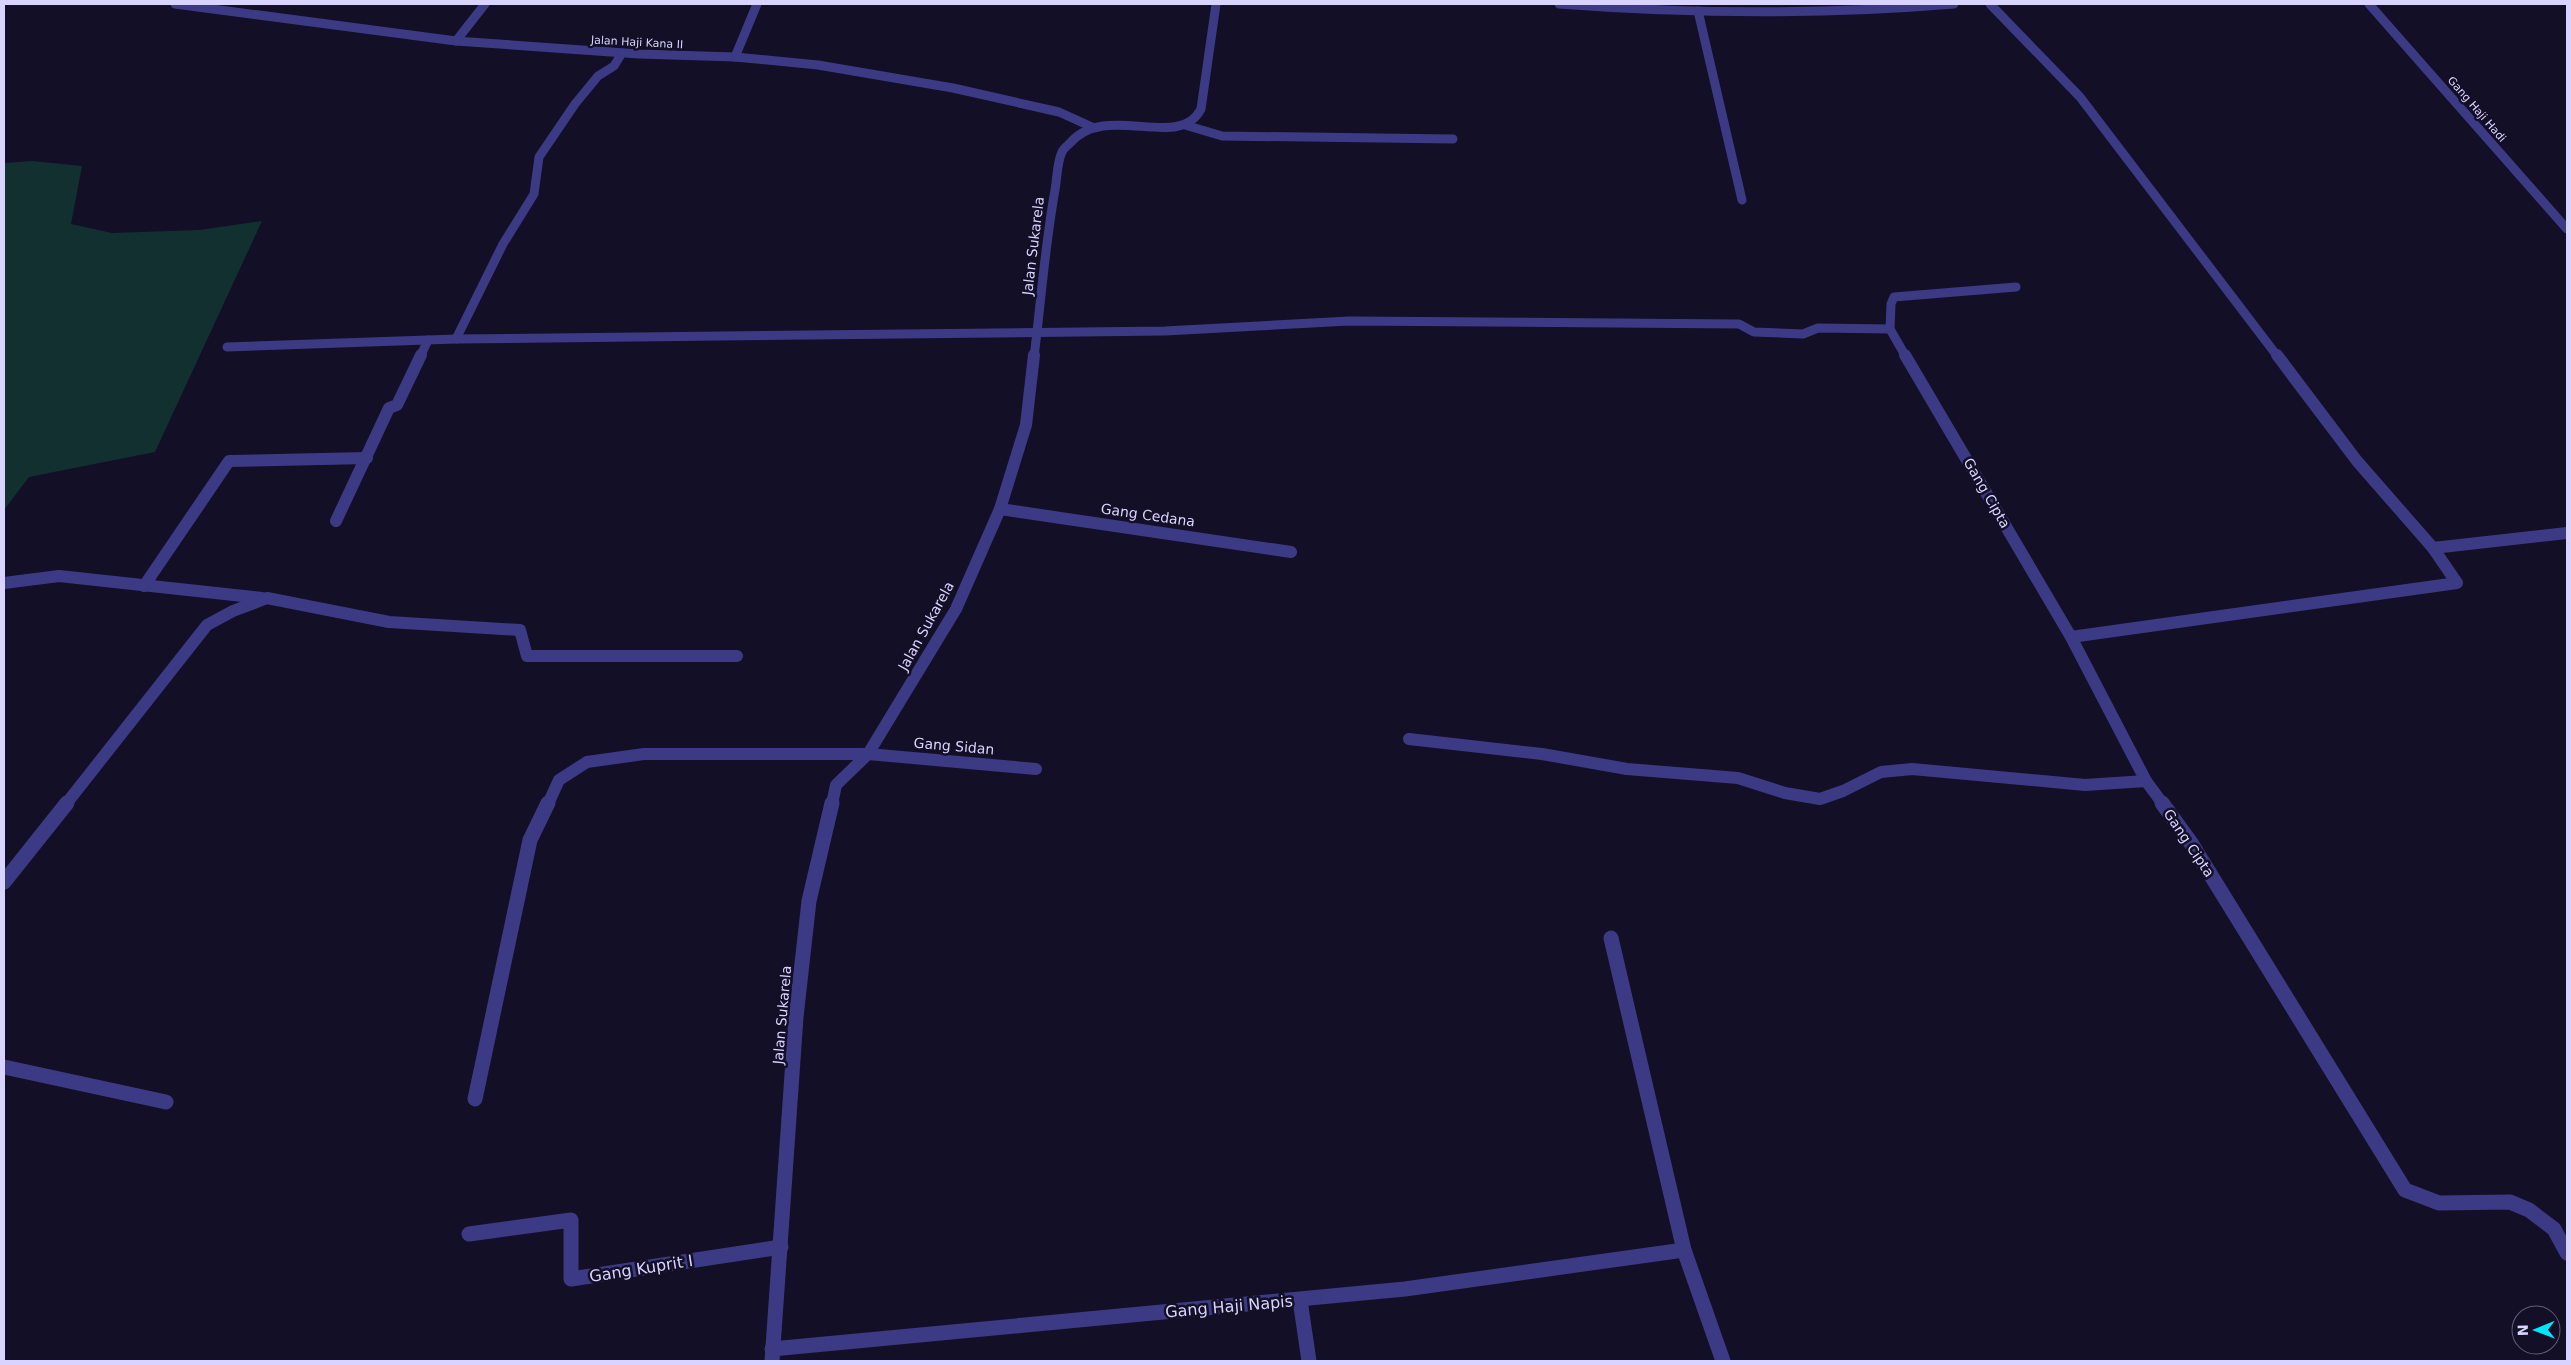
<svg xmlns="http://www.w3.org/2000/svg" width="2571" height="1365" font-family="'DejaVu Sans',sans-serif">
  <rect width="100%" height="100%" fill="#130f26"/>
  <path fill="#12302f" d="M32,161L82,166L71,224L112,233L199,230L262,221L155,452L29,477L4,510V163Z"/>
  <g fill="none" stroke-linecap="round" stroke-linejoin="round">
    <g stroke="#3d3a85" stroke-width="9">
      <path d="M175,4L456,41L639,54L735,57L818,65L953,88L1059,112L1092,127"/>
      <path d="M1559,4C1691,14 1822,15 1954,4"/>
      <path d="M1990,4L2080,97L2278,357"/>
      <path d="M2369,4L2567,229"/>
      <path d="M1698,11L1742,200"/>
      <path d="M456,41L485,4"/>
      <path d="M735,57L757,4"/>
      <path d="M1185,125L1222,136L1453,139"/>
      <path d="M1890,329L1906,357"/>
      <path d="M1890,329L1891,304L1894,297L2016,287"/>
      <path d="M456,339L503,244L534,194L539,157L575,104L598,76L614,66L622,53"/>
      <path d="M227,347L456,339L1165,331L1349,321L1739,324L1754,332L1803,334L1818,328L1890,329"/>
      <path d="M420,357L428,340"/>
      <path d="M1034,357C1041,301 1045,245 1055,190C1057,179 1057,162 1062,152C1063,149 1067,146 1070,143C1107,101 1179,152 1201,109L1216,4"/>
    </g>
    <g stroke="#3d3a85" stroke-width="12">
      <path d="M1905,355L2071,637L2146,781L2163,804"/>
      <path d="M1000,509L1291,552"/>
      <path d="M336,521L389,408L397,405L421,355"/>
      <path d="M2433,548L2567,533"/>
      <path d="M4,583L59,576L262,598"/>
      <path d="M144,586L229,461L367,458"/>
      <path d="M2071,637L2457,583L2433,548L2357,461L2277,355"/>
      <path d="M1409,739L1542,754L1627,769L1738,778L1785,793L1820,799L1843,791L1881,772L1912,769L2085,785L2146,781"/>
      <path d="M66,804L207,625L233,611L267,598L389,622L520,630L527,656H737"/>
      <path d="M548,804L559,780L587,762L644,754H868L1036,769"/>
      <path d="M832,804L836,785L868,754L956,609L1000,509L1026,425L1034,355"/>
    </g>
    <g stroke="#3d3a85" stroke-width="15">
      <path d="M2162,803L2191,843L2405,1190L2439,1203L2510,1202L2529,1210L2554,1229L2567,1253"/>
      <path d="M4,882L67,803"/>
      <path d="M1611,938L1684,1250L1723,1361"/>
      <path d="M4,1067L166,1102"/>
      <path d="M475,1099L530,840L548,803"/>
      <path d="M469,1234L571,1220V1279L781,1247"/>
      <path d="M1300,1300L1309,1361"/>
      <path d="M772,1349L1405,1289L1684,1250"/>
      <path d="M772,1361L796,1017L809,901L832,803"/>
    </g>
  </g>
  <g text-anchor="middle" stroke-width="5" stroke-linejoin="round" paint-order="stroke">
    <g font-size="11" fill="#d9d4ff" stroke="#130f26">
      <text transform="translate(637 42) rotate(3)" y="4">Jalan Haji Kana II</text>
      <text transform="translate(2477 109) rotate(49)" y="4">Gang Haji Hadi</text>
    </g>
    <g font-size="14" fill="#d9d4ff" stroke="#130f26">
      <text transform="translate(1033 246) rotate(-83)" y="5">Jalan Sukarela</text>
      <text transform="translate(1987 493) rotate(60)" y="5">Gang Cipta</text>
      <text transform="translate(1148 515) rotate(8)" y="5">Gang Cedana</text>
      <text transform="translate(926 626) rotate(-61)" y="5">Jalan Sukarela</text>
      <text transform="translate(954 746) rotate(5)" y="5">Gang Sidan</text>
      <text transform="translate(2189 843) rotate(56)" y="5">Gang Cipta</text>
      <text transform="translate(782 1015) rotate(-85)" y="5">Jalan Sukarela</text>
    </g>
    <g font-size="16" fill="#d9d4ff" stroke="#130f26">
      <text transform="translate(641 1268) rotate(-9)" y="6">Gang Kuprit I</text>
      <text transform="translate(1229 1306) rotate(-5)" y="6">Gang Haji Napis</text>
    </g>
  </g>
  <rect width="2571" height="1365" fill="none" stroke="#d9d4ff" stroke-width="10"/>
  <g transform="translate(2536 1330) rotate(269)"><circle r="24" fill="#130f26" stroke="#625e7d"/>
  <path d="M0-4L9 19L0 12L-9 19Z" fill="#00e5ff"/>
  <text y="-8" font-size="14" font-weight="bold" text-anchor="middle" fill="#d9d4ff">N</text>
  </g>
</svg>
